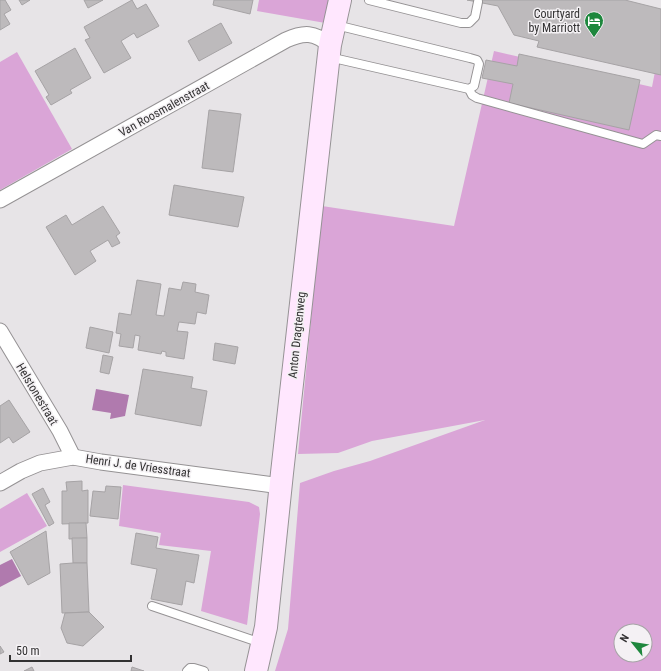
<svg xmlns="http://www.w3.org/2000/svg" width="661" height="671" font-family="'Roboto Condensed',sans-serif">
  <rect width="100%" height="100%" fill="#e7e4e7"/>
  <g fill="#daa5d7" fill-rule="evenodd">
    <path d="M259,0H336L331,24L257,11Z"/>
    <path d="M494,51L652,87L658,56L661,57V671H275L288,629L300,483L334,471L370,461L485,420L372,441L338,453L298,454L322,206L454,226ZM621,631H645V655H621Z"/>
    <path d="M17,52L72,149L0,190V62Z"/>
    <path d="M123,485L249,502L259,507L260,514L247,625L201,611L211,551L159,545L161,533L119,526Z"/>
    <path d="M27,493L47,526L0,552V509Z"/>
  </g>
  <g fill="#b07aae">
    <path d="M96,389L129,395L125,416L110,419L111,413L92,410Z"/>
    <path d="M12,559L21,576L0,587V565Z"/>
  </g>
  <g fill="#bdbabc" stroke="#a6a3a5">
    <path d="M0,0H5L11,10L4,14L10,24L0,30Z"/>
    <path d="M19,0H30L22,5Z"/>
    <path d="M84,0H103L88,8Z"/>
    <path d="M132,0L137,9L146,4L159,26L137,38L134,33L121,41L131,58L104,73L85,40L90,38L84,27Z"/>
    <path d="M214,0H253L250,14L213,5Z"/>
    <path d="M467,0H625L661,9V75L537,47L539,41L514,35L498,6Z"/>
    <path d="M221,23L232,43L199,61L188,41Z"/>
    <path d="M75,48L91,78L70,90L72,93L51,105L46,97L49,95L35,71Z"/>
    <path d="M519,54L640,80L629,130L509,103L513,84L482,78L486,60L517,66Z"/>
    <path d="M209,110L241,114L233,172L202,168Z"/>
    <path d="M174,185L244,197L238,227L169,215Z"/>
    <path d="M103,206L120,233L116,236L120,243L112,247L108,240L90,251L96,261L75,275L46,227L66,215L72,225Z"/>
    <path d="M137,280L161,284L156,315L164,316L169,288L181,290L183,282L196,284L195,292L209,295L206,314L197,312L195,324L179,322L177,331L188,332L184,359L166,356V352L162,351L161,354L138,350L140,336L135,335L133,348L119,346L121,334L116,333L119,313L131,315Z"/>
    <path d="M90,327L113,332L109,353L86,348Z"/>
    <path d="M215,343L238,347L235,364L213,360Z"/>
    <path d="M103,355L113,357L109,374L100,372Z"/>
    <path d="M143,369L193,377L191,388L207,391L201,426L135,414Z"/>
    <path d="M9,400L30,432L13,443L9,437L0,443V406Z"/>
    <path d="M82,481V491L88,490V523L62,524V491H67L66,482Z"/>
    <path d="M106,486L121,487L118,519L90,516L93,491L105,492Z"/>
    <path d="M43,488L50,502L45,505L54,523L49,526L32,494Z"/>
    <path d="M69,523H86L87,538L69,539Z"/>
    <path d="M46,531L50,573L28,585L10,552Z"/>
    <path d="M136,533L158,537L156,548L199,555L194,583L186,581L182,605L151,599L157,569L131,564Z"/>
    <path d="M72,538H87V563H73Z"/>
    <path d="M73,563H87L89,612L62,613L60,564Z"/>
    <path d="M89,612L104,627L83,646L67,643L61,628L65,613Z"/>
    <path d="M0,646L4,652L0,654Z"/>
    <path d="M32,667L34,671H24Z"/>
    <path d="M132,667L144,671H131Z"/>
  </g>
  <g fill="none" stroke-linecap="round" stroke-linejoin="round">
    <g stroke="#959294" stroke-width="10">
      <g id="lane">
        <path d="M369,0L461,23H469L475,17L478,2"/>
        <path d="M329,57L469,89L474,86L479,64L477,60L470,58L336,25"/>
        <path d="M469,89L472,95L477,98L643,144L656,135L661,136"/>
        <path d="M152,606L261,643"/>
        <path d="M187,671L190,668H194L204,671"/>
      </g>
    </g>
    <g stroke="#959294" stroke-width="17">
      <g id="street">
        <path d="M0,200L286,40C304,32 314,32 330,45"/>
        <path d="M0,331L60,431L73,457"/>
        <path d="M0,483L21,471L40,463L73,457L101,462L281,486"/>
      </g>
    </g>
    <g stroke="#959294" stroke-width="24">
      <path id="secondary" d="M256,671L266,627L282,473L330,45L340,0"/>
    </g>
    <use href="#lane" stroke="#fff" stroke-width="8"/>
    <use href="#street" stroke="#fff" stroke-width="15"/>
    <use href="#secondary" stroke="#ffe7fe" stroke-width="22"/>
  </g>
  <defs>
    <g id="hotel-pin" transform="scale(1)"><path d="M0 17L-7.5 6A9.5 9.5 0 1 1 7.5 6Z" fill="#1e873d" stroke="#f4f1f4"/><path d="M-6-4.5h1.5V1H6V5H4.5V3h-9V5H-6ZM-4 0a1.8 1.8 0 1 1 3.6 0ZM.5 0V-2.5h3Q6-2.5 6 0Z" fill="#fff"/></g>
  </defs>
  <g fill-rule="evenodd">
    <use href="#hotel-pin" x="594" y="21"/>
  </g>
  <g text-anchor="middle" stroke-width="3" stroke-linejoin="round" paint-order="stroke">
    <g font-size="12" fill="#323132" stroke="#f4f1f4" text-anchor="end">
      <text x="580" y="18">Courtyard<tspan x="580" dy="14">by Marriott</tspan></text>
    </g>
    <g font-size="12" fill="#323132" stroke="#f4f1f4">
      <text transform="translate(164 109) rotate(-29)" y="4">Van Roosmalenstraat</text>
      <text transform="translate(297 335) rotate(-84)" y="4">Anton Dragtenweg</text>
      <text transform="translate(37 394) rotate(59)" y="4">Helstonestraat</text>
      <text transform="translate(138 466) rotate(8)" y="4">Henri J. de Vriesstraat</text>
    </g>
  </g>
  <g transform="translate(633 643) rotate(300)"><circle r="19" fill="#f4f1f4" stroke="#a6a4a6"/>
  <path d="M0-3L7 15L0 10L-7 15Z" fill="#1e873d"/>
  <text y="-6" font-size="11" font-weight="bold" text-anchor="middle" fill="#323132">N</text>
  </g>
  <path d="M10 655v6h121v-6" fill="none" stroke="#323132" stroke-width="2"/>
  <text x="16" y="655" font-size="12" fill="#323132" stroke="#f4f1f4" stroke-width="3" paint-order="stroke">50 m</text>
</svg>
